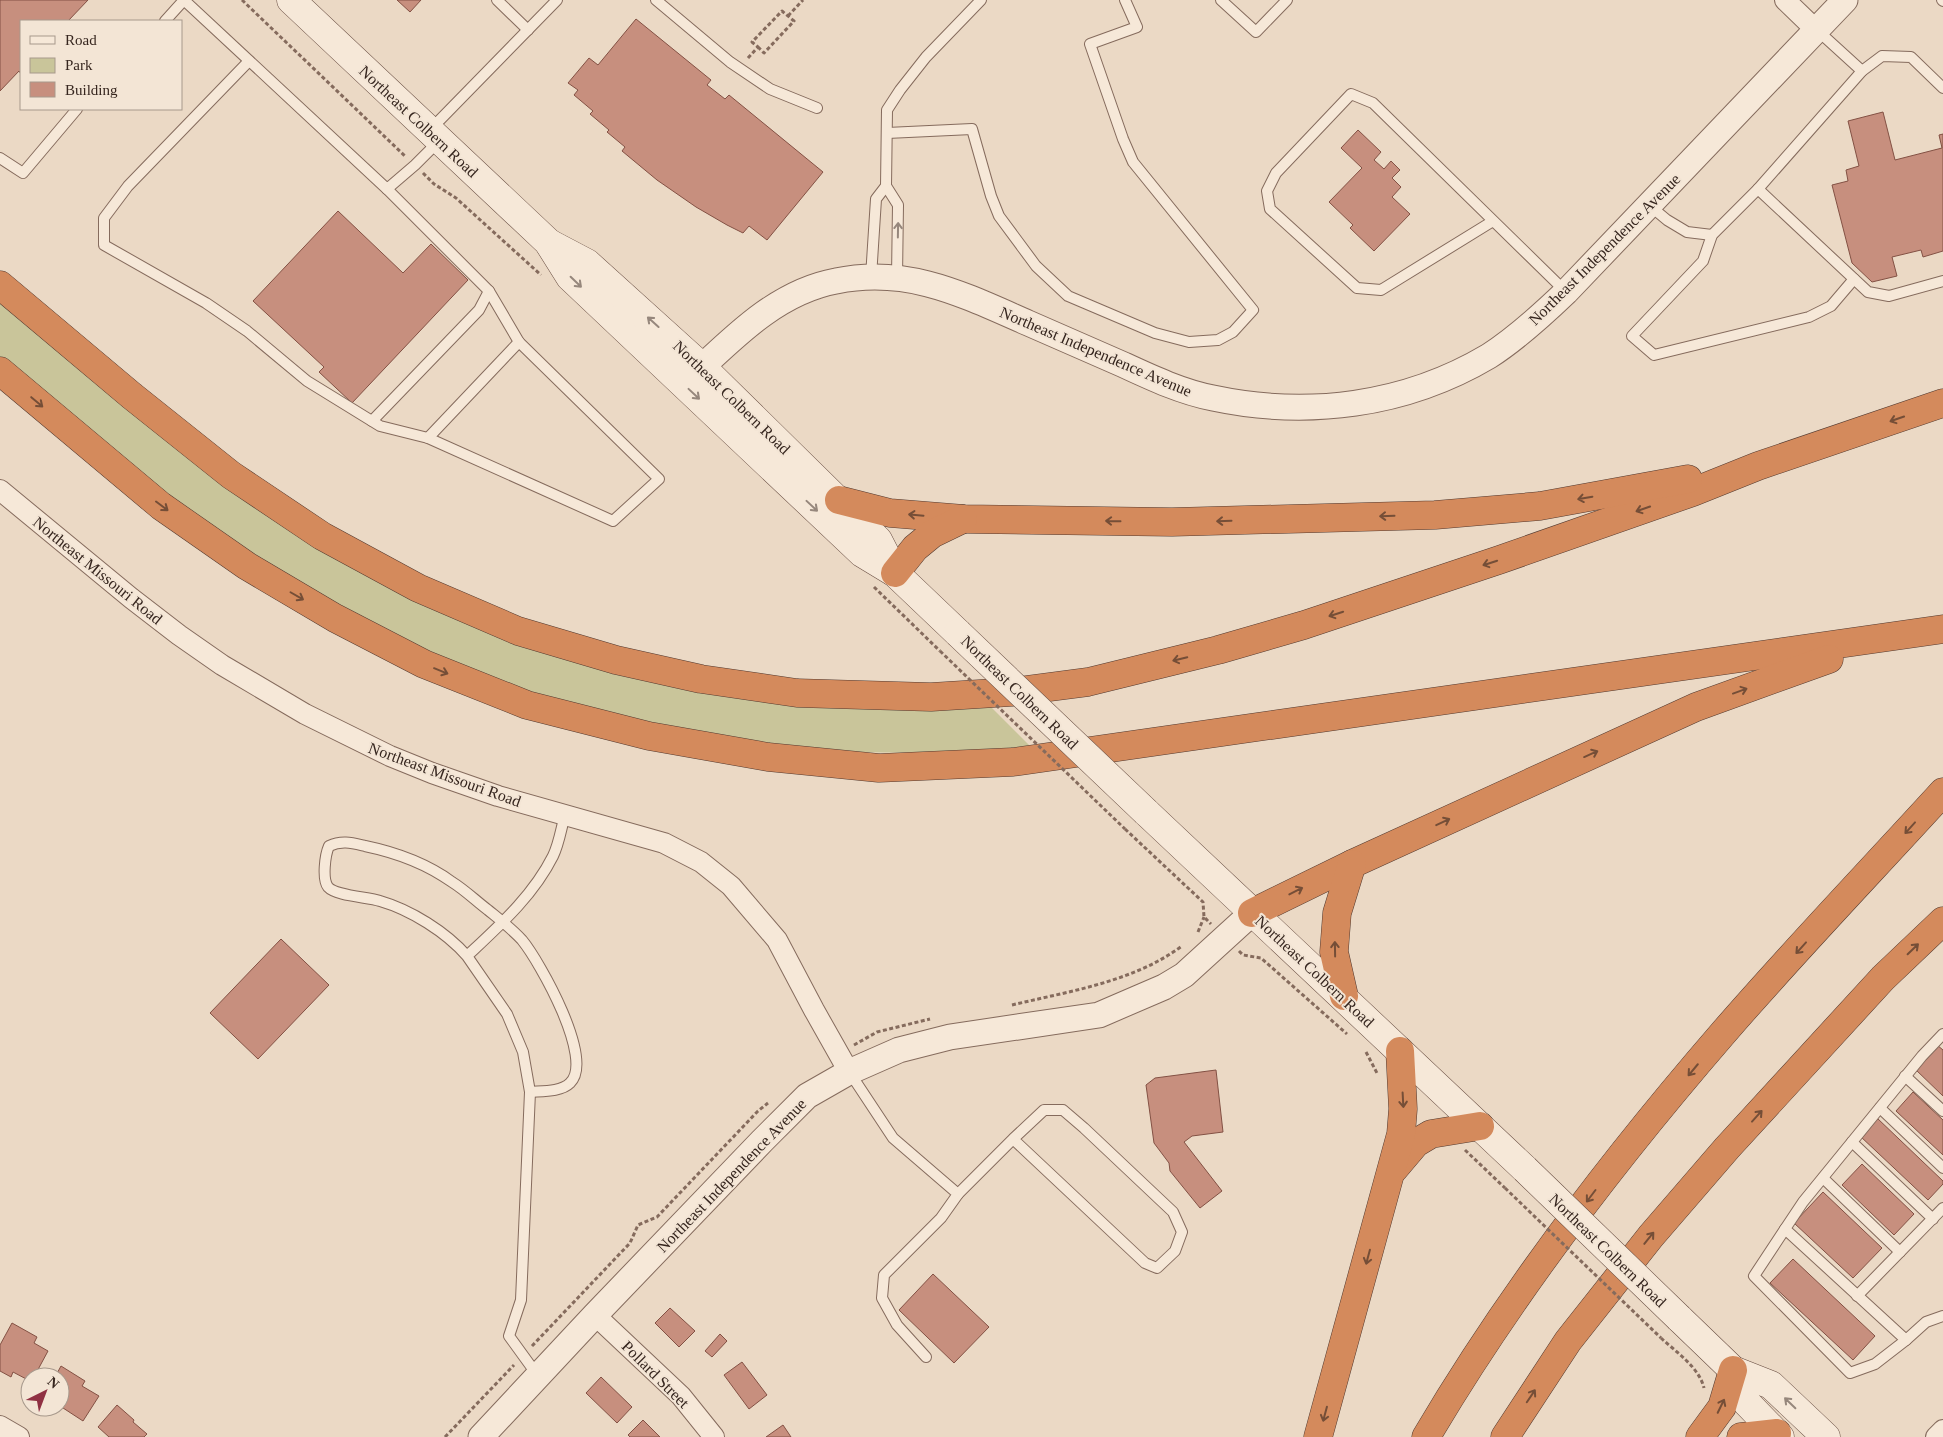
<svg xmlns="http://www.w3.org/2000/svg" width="1943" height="1437" font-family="'Times New Roman',serif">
  <rect width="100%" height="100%" fill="#ebd9c5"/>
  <path fill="#c9c59a" d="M0,299L159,434L475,625L581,664L671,686L743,699L816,706H990L1032,748L929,753L850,752L760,746L670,731L489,680L388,636L278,574L170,499L0,359Z"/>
  <g fill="#c78f7e" stroke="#835144">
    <path d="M0,0H88L68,21H21V74L19,71L0,91Z"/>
    <path d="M397,0H421L410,12Z"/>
    <path d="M636,19L711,80L707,85L725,99L729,95L823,172L767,240L749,226L743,233L727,225L696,207L657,180L622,151L625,147L607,132L609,130L590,114L593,111L574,95L578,90L568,83L589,58L598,65Z"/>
    <path d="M1883,112L1895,160L1942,148L1939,135L1943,134V251L1923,257L1921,250L1892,257L1897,276L1872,282L1852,263L1832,185L1848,181L1846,170L1859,166L1848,121Z"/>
    <path d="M1358,130L1381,152L1374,160L1384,169L1391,161L1400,170L1392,178L1401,187L1392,197L1410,214L1374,251L1350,228L1353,225L1329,202L1362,168L1341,148Z"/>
    <path d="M338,211L403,273L431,244L468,280L352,403L319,372L324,367L253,301Z"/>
    <path d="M281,939L329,985L258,1059L210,1013Z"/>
    <path d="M1937,1045L1943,1050V1096L1915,1069Z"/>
    <path d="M1216,1070L1223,1132L1192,1136L1184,1142L1222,1191L1200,1208L1170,1171L1169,1163L1154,1143L1146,1085L1155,1078Z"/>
    <path d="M1913,1092L1943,1120V1155L1896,1111Z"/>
    <path d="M1877,1118L1943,1181V1184L1928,1200L1860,1136Z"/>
    <path d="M1862,1164L1914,1214L1894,1235L1842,1185Z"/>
    <path d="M1823,1192L1882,1248L1853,1278L1794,1223Z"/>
    <path d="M1793,1259L1875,1336L1853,1360L1770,1283Z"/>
    <path d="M933,1274L989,1327L954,1363L899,1310Z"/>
    <path d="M670,1308L695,1331L679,1347L655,1323Z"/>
    <path d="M12,1323L37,1337L34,1343L48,1351L34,1377H30V1381L13,1372L11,1377L0,1371V1345Z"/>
    <path d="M720,1334L727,1341L712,1357L705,1351Z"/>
    <path d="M742,1362L767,1395L749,1409L724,1375Z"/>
    <path d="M61,1366L85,1381L82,1386L99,1396L83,1421L60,1406L62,1401L60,1400V1377H55Z"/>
    <path d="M601,1377L632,1407L617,1423L586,1393Z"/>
    <path d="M117,1405L134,1420L133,1422L147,1434L144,1437H109L98,1427Z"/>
    <path d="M643,1420L660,1437H630L628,1435Z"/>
    <path d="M783,1425L791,1437H766Z"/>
  </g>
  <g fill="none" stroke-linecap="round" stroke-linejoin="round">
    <g stroke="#856b5d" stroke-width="12">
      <g id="service">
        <path d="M497,0L528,30"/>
        <path d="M656,0L730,62L770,89L817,108"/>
        <path d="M1221,0L1256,32L1287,0"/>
        <path d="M1942,0L1943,1"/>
        <path d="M165,21L184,0L387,189L415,165L439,141"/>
        <path d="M1817,30L1862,71"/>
        <path d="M249,61L128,186L104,218V245L206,303L247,331L307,381L380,426L428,438L613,521L659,479L519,342L489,291L387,189"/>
        <path d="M1943,88L1911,57L1882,56L1862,71L1758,189L1868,292L1889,296L1943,281"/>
        <path d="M430,130L557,0"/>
        <path d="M887,133L972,129L991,196L999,216L1036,266L1068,296L1155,333L1189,342L1218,340L1233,332L1253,310L1133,162L1123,139L1090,44L1137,27L1125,0"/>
        <path d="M0,158L23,173L77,109"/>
        <path d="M886,186L898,205L897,277"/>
        <path d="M1758,189L1712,235L1703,261L1632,336L1654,355L1809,317L1831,306L1854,279"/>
        <path d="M1649,205L1667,220L1687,232L1712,235"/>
        <path d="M1493,221L1381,290L1357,288L1270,209L1267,191L1276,173L1351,94L1373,103L1565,291"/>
        <path d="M871,277L876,199L886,186L887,110L900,90L926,57L981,0"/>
        <path d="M372,421L479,310L489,291"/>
        <path d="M428,438L519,342"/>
        <path d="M467,956L507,1014L523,1052L530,1092C542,1091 561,1092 570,1083C595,1060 540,962 522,940C512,929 499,919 488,910C476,901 465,890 452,882C427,864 394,852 365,846C352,843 342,840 329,846C325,855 322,879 328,887C336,896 368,897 380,901C411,910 446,932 467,956C499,926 533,896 553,856C559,844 561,829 565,815"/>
        <path d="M1943,1034L1922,1056L1803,1202L1785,1229L1906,1340L1926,1322L1943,1316"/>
        <path d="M850,1073L893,1138L958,1194L941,1218L884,1275L882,1298L897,1325L926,1357"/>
        <path d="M1905,1076L1943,1111"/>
        <path d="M530,1092L521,1300L509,1336L538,1376"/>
        <path d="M1880,1108L1943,1168"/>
        <path d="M1852,1142L1933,1219"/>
        <path d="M1823,1178L1900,1252"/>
        <path d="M958,1194L1013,1139L1044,1110H1063L1084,1128L1173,1212L1182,1232L1175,1251L1157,1268L1145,1263L1013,1139"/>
        <path d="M1785,1229L1754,1276L1850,1373L1875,1364L1906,1340"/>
        <path d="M1857,1296L1943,1208"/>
      </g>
    </g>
    <g stroke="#856b5d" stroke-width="22">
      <g id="minor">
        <path d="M1785,0L1816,30"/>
        <path d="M0,490L131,598L179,635L222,665L305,714L390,756L432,773L498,796L664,843L701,862L731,886L777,940L814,1010L849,1072"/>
        <path d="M595,1315L681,1396L714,1437"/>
        <path d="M0,1426L19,1437"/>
        <path d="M1936,1437L1943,1430"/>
      </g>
    </g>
    <g stroke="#856b5d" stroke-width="27">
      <g id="tertiary">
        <path d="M702,367C741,330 782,291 836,281C908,266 964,295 1028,323C1060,337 1092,351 1124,365C1152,378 1182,392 1213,398C1307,418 1405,406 1489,356C1517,338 1542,315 1566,292L1845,0"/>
        <path d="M481,1437L595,1315L762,1141L807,1096L849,1072L899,1050L950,1037L1099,1015L1164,987L1184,975L1252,913"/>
      </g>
    </g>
    <g stroke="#674c40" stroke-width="29">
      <g id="secondary">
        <path d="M291,0L548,242L570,277L862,553L895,573L958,633"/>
        <path d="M549,243L587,263L702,367L878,540L895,573"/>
        <path d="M1146,812L1525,1169"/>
        <path d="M1679,1318L1733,1370L1771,1385L1826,1437"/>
        <path d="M1733,1370L1747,1403L1780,1437"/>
      </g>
    </g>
    <g stroke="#533a30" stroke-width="29">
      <g id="motorway">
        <path d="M0,285L132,396L231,475L322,536L418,588L518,631L616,660L701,679L797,693L931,697L1011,692L1088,682L1218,650L1304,625L1499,560L1693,492L1758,466L1943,403"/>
        <path d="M0,371L161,506L247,566L335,618L424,664L527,705L649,736L768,757L879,768L1013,762L1943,629"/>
        <path d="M839,500L890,513L964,519L1172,522L1435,515L1540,506L1688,479"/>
        <path d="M895,573L915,548L932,534L963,519"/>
        <path d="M1252,913L1352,864L1696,707L1829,659"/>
        <path d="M1344,996L1334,952L1337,913L1352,864"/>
        <path d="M1394,1169L1416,1143L1431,1134L1480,1126"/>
        <path d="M1318,1437L1401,1134L1403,1109L1400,1051"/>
        <path d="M1426,1437C1511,1293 1614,1159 1724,1032C1795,950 1870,872 1943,792"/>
        <path d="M1505,1437L1568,1341L1651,1236L1727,1148L1883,978L1943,921"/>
        <path d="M1700,1437L1722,1407L1733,1370"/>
        <path d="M1741,1437L1777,1433"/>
      </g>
    </g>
    <g stroke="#856b5d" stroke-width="3" stroke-dasharray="4 2.5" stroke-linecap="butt">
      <path d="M242,0L406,157"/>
      <path d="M788,16L803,0"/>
      <path d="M748,58L758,47L752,42L782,11L794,21L764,53L758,47"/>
      <path d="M423,173L434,184L456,198L541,275"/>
      <path d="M874,587L940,651"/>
      <path d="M1125,829L1203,902L1204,917L1211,924"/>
      <path d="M1198,932L1204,917"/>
      <path d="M1239,951L1243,955L1261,958L1347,1034"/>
      <path d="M1012,1005C1070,991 1133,982 1182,946"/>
      <path d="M854,1045L877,1032L930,1019"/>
      <path d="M1366,1052L1378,1075"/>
      <path d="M1465,1150L1505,1188"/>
      <path d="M1661,1338C1676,1352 1699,1367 1704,1388"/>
      <path d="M532,1346L630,1243L638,1225L657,1217L758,1111L768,1103"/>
      <path d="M445,1437L514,1365"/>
    </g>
    <use href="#service" stroke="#f6e8d8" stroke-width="10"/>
    <use href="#minor" stroke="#f6e8d8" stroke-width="20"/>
    <use href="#tertiary" stroke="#f6e8d8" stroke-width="25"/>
    <use href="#secondary" stroke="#f6e8d8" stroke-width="28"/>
    <use href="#motorway" stroke="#d48a5c" stroke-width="28"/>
    <g stroke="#674c40" stroke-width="29" stroke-linecap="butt">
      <g id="secondary-bridge">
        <path d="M958,633L1146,812"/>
        <path d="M1525,1169L1679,1318"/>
      </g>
    </g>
    <g stroke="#856b5d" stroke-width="3" stroke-dasharray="4 2.5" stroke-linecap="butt">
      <path d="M940,651L1125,829"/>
      <path d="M1505,1188L1661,1338"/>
    </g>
    <use href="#secondary-bridge" stroke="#f6e8d8" stroke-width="28"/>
  </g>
  <defs><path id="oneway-shaft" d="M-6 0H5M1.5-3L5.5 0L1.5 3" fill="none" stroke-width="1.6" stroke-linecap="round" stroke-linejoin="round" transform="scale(1.25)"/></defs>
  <g stroke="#96877c">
    <use href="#oneway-shaft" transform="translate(898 230) rotate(-89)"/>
    <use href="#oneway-shaft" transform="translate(576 282) rotate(44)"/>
    <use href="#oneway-shaft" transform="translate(653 322) rotate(-138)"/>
    <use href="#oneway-shaft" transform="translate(694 394) rotate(43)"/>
    <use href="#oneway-shaft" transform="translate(812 506) rotate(43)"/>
    <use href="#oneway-shaft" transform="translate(1790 1403) rotate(-136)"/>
  </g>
  <g stroke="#754e37">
    <use href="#oneway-shaft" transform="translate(37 402) rotate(40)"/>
    <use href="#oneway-shaft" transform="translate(1897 419) rotate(161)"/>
    <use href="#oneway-shaft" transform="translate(1585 498) rotate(170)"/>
    <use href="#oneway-shaft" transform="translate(162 506) rotate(37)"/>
    <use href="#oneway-shaft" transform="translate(1643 509) rotate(161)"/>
    <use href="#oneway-shaft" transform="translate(916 515) rotate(-175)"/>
    <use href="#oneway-shaft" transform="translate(1387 516) rotate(178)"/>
    <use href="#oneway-shaft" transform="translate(1113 521) rotate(-179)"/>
    <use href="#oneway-shaft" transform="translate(1224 521) rotate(178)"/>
    <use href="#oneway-shaft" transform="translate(1490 563) rotate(162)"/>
    <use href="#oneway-shaft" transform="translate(297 596) rotate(30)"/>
    <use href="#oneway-shaft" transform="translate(1336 614) rotate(162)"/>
    <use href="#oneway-shaft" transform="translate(1180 659) rotate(166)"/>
    <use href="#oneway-shaft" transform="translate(441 671) rotate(22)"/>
    <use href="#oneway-shaft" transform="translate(1740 691) rotate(-20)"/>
    <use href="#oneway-shaft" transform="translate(1591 754) rotate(-24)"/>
    <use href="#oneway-shaft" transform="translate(1443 822) rotate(-25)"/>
    <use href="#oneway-shaft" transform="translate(1910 828) rotate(132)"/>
    <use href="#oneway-shaft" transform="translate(1296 891) rotate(-27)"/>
    <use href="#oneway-shaft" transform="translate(1801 948) rotate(132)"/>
    <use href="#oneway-shaft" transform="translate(1335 949) rotate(-91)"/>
    <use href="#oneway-shaft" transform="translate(1913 949) rotate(-44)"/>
    <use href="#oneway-shaft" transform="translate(1693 1070) rotate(130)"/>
    <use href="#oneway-shaft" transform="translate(1403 1100) rotate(87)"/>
    <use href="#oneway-shaft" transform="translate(1757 1116) rotate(-48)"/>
    <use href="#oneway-shaft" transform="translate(1591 1196) rotate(127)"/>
    <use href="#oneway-shaft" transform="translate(1649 1238) rotate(-51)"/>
    <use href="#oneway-shaft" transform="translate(1368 1257) rotate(105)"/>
    <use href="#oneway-shaft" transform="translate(1531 1396) rotate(-56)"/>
    <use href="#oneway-shaft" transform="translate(1721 1406) rotate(-64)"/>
    <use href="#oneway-shaft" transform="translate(1325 1414) rotate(105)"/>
  </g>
  <g text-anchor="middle" stroke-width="4" stroke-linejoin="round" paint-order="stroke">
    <g font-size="16" fill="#36261f" stroke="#f3e5d5">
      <text transform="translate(419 121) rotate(43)" y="6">Northeast Colbern Road</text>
      <text transform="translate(1604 249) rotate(-45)" y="6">Northeast Independence Avenue</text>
      <text transform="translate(1096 351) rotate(23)" y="6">Northeast Independence Avenue</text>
      <text transform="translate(732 397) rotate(44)" y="6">Northeast Colbern Road</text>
      <text transform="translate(98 570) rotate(39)" y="6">Northeast Missouri Road</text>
      <text transform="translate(1020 692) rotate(44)" y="6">Northeast Colbern Road</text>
      <text transform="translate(445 774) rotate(20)" y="6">Northeast Missouri Road</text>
      <text transform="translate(1315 971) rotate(43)" y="6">Northeast Colbern Road</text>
      <text transform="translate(731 1175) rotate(-46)" y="6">Northeast Independence Avenue</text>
      <text transform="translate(1608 1250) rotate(44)" y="6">Northeast Colbern Road</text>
      <text transform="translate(656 1374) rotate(45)" y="6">Pollard Street</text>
    </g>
  </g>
  <rect x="20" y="20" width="162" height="90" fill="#f3e5d5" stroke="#a7998c"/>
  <rect x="30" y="36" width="25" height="8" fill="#f6e8d8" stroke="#a7998c"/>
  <text x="65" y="45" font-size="15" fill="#36261f">Road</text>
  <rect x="30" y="58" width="25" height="15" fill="#c9c59a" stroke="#a7998c"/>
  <text x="65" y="70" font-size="15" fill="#36261f">Park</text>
  <rect x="30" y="82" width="25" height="15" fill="#c78f7e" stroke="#a7998c"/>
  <text x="65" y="95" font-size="15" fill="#36261f">Building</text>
  <g transform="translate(45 1392) rotate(42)"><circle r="24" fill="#f3e5d5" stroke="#a7998c"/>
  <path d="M0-4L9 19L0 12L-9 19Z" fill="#903143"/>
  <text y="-8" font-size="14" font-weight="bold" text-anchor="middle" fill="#36261f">N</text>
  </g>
</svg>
